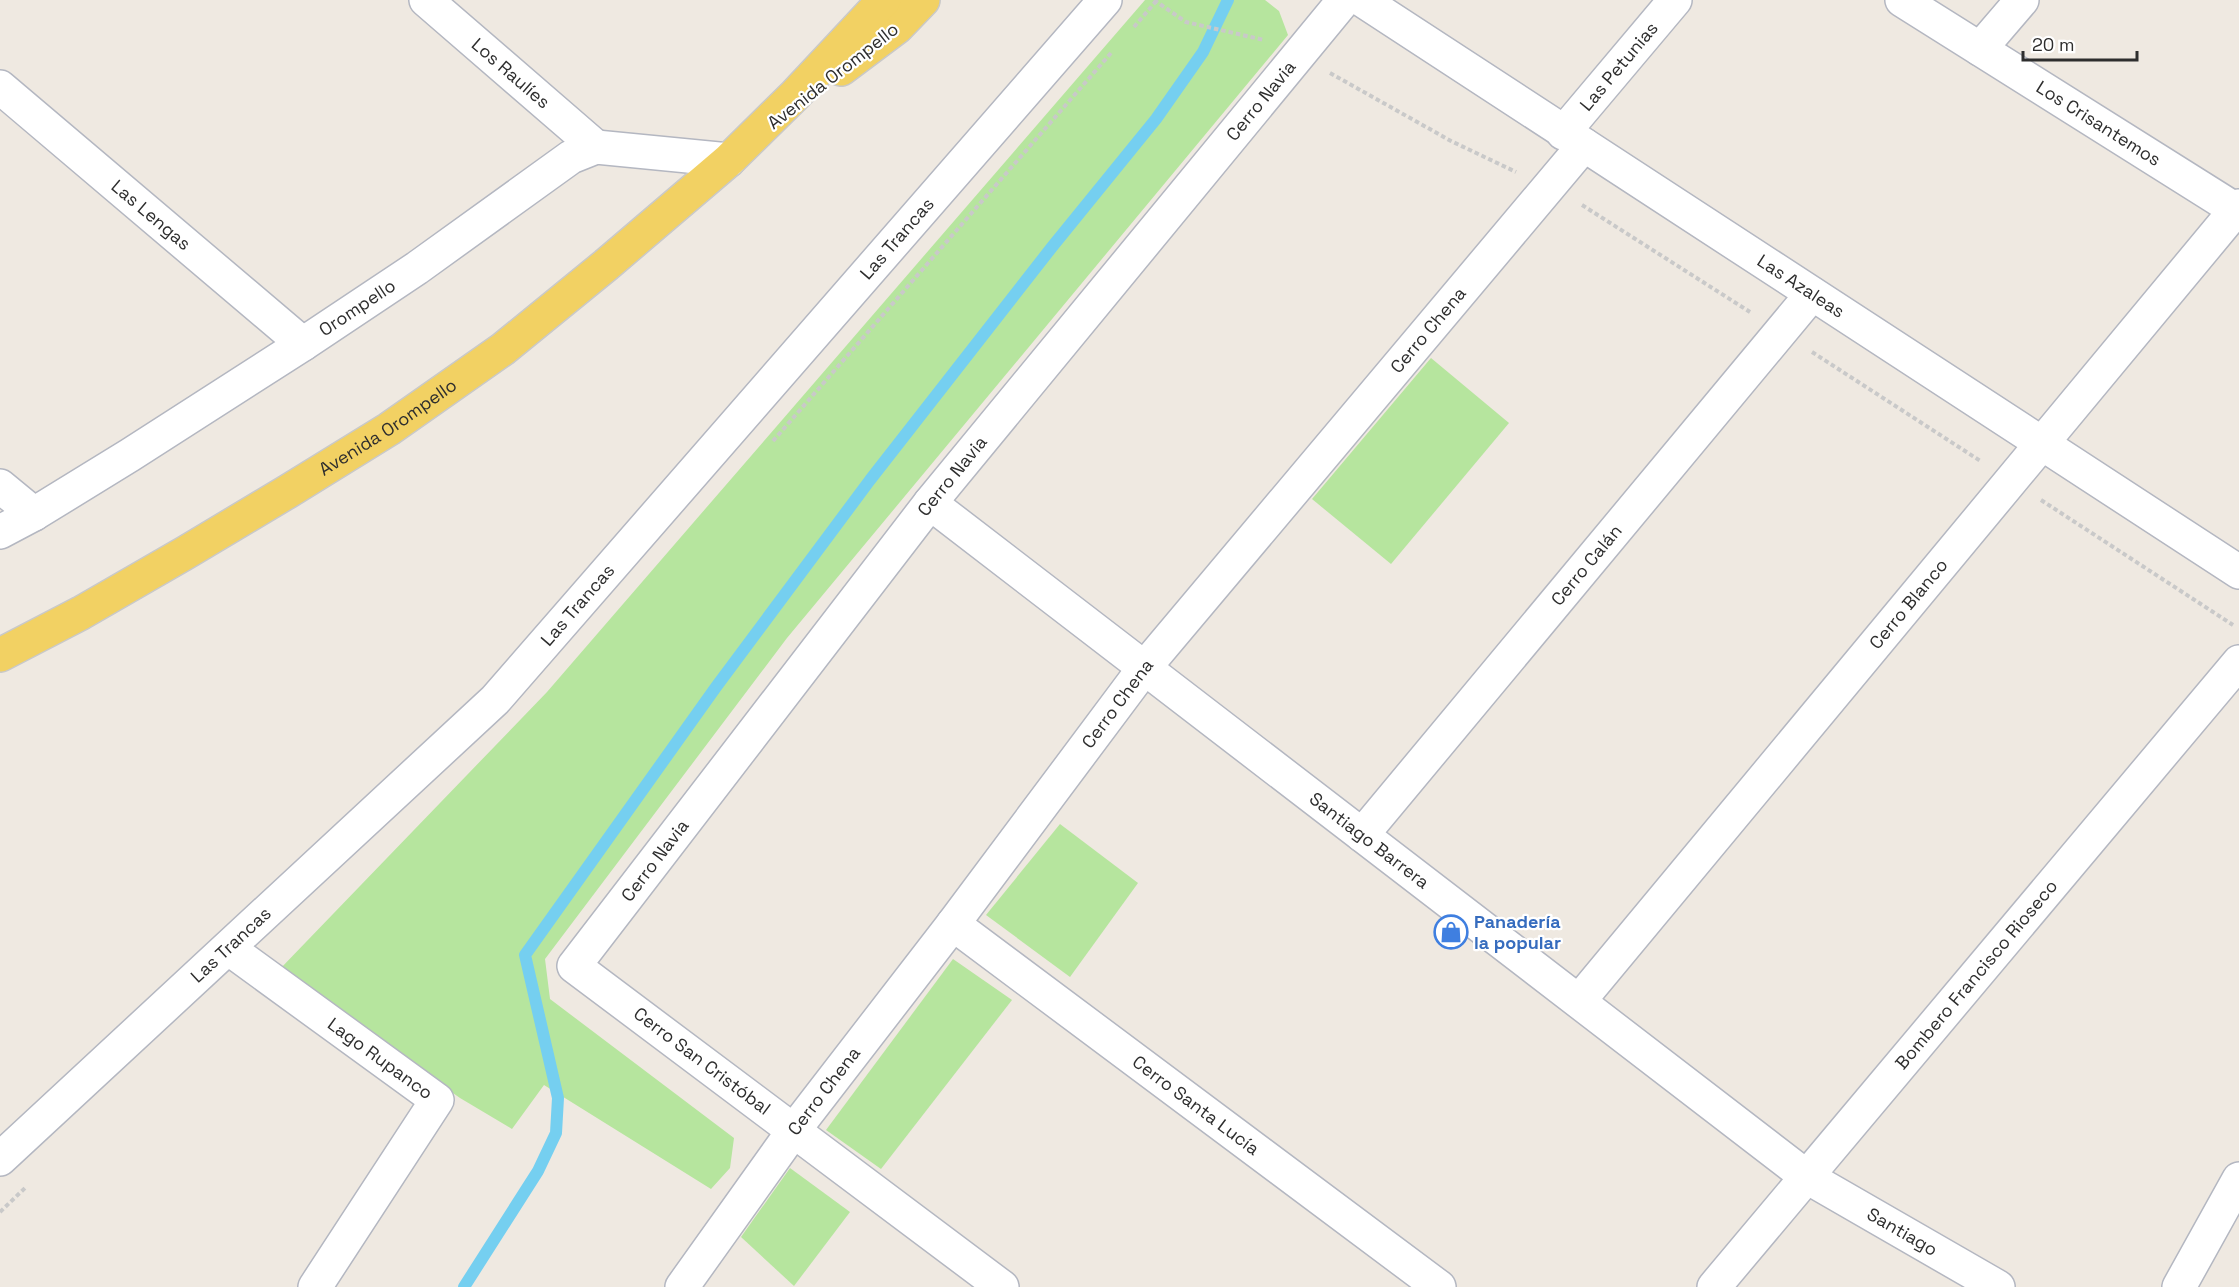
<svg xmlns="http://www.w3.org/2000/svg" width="2239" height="1287" font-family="'Space Grotesk',sans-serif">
  <rect width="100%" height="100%" fill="#efe9e1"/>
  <g fill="#b6e59e">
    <path d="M1145,0H1265L1279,11L1288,35L787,638L545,959L550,999L734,1138L730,1168L711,1189L544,1085L512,1129L460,1098L279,970L547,692Z"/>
    <path d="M1431,358L1509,423L1391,564L1312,499Z"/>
    <path d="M1060,824L1138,883L1070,977L986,915Z"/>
    <path d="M953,959L1012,1000L881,1169L826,1130Z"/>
    <path d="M790,1168L850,1212L794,1286L741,1237Z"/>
  </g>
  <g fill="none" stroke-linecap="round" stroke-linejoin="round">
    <path stroke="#75cff0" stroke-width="12" d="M464,1287L538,1171L556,1133L558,1098L525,955L716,687L870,480L1052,247L1156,119L1203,52L1228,0"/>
    <g stroke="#b4b7c1" stroke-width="36">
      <g id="street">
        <path id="s1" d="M426,0L596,147"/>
        <path id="s2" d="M1902,0L2236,210"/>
        <path d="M1980,49L2022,0"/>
        <path id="s3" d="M0,87L303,344"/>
        <path id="s4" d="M1563,133L1675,0"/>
        <path d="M0,486L34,514"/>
        <path id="s5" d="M930,503L1807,1177L1998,1287"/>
        <path id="s6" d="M0,532L34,514L130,455L303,344L417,268L571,157L596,147L729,160"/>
        <path id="s7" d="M1362,835L1812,294"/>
        <path id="s8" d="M953,924L1439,1287"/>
        <path id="s9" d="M228,948L437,1100L315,1287"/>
        <path id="s10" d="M1579,1001L2239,206"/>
        <path id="s11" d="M682,1287L794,1130L953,924L1145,667L1584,145"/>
        <path id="s12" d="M1002,1287L574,966L930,503L1344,0"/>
        <path d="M2179,1287L2239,1179"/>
      </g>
    </g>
    <g stroke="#b4b7c1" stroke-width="36">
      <g id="secondary">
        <path id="s13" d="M1362,0L2239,572"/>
        <path id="s14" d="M0,1159L495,700L1105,0"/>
        <path id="s15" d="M1714,1287L2239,662"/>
      </g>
    </g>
    <g stroke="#c9c9c9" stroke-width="36">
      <g id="primary">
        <path d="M841,69L897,27L923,0"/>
        <path id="s16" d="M0,655L81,613L185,553L287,492L389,429L503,349L606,265L729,160L795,95L884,0"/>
      </g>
    </g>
    <g stroke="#c9c9c9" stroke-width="4" stroke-dasharray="4.5 3" stroke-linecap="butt">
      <path d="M1154,0L1186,22L1264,40"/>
      <path d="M1134,27L1157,0"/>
      <path d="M1330,73L1451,141L1516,172"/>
      <path d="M1582,205L1750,312"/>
      <path d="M1812,352L1982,462"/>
      <path d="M773,441L1111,53"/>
      <path d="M2041,500L2233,625"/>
      <path d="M0,1212L26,1187"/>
    </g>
    <use href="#street" stroke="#fff" stroke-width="33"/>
    <use href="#secondary" stroke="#fff" stroke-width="33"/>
    <use href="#primary" stroke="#f2d163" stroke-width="33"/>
  </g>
  <defs>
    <g id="shop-ring" transform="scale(1.725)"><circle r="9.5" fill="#fff" stroke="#3f7fe0" stroke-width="1.5"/><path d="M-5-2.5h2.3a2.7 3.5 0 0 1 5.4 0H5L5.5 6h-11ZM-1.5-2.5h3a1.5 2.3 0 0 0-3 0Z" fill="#3f7fe0"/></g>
  </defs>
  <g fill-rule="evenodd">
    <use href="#shop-ring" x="1451" y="932"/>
  </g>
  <g text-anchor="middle" stroke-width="4.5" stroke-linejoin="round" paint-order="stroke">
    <g font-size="18" fill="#2e2e2e" stroke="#fff">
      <text dy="6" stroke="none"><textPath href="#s4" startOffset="87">Las Petunias</textPath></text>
      <text dy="6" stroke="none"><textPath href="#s1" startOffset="112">Los Raulíes</textPath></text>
      <text transform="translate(833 76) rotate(-38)" y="6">Avenida Orompello</text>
      <text dy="6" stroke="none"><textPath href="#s12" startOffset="1640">Cerro Navia</textPath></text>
      <text dy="6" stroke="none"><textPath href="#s2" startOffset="232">Los Crisantemos</textPath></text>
      <text dy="6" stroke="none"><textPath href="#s3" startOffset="198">Las Lengas</textPath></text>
      <text dy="6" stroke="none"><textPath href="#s14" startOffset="1287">Las Trancas</textPath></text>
      <text dy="6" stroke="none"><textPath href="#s13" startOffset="524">Las Azaleas</textPath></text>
      <text dy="6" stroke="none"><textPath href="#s6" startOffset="422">Orompello</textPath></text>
      <text dy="6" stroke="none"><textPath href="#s11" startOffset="1214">Cerro Chena</textPath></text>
      <text dy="6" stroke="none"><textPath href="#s16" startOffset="450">Avenida Orompello</textPath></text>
      <text dy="6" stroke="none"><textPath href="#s12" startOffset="1154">Cerro Navia</textPath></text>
      <text dy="6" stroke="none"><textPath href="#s7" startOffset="351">Cerro Calán</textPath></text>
      <text dy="6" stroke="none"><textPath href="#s10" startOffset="516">Cerro Blanco</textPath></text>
      <text dy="6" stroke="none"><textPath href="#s14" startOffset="801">Las Trancas</textPath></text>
      <text dy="6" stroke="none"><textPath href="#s11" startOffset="728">Cerro Chena</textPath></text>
      <text dy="6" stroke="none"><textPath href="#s5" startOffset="554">Santiago Barrera</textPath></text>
      <text dy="6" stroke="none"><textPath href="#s12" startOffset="668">Cerro Navia</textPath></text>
      <text dy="6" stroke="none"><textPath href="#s14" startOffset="315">Las Trancas</textPath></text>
      <text dy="6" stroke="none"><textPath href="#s15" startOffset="408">Bombero Francisco Rioseco</textPath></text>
      <text dy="6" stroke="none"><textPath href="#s9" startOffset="188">Lago Rupanco</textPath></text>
      <text transform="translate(702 1061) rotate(37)" y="6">Cerro San Cristóbal</text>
      <text dy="6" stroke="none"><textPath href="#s11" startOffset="242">Cerro Chena</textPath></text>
      <text dy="6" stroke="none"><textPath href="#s8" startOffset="303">Cerro Santa Lucía</textPath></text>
      <text dy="6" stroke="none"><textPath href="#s5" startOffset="1216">Santiago</textPath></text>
    </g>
    <g font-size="18" font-weight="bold" fill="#366cbe" stroke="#fff" text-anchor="start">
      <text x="1474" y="928">Panadería<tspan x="1474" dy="21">la popular</tspan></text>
    </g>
  </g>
  <path d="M2023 51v9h114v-9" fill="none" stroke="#2e2e2e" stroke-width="3"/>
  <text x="2032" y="51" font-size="18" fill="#2e2e2e" stroke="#ffffff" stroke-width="4.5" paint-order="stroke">20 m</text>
</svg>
